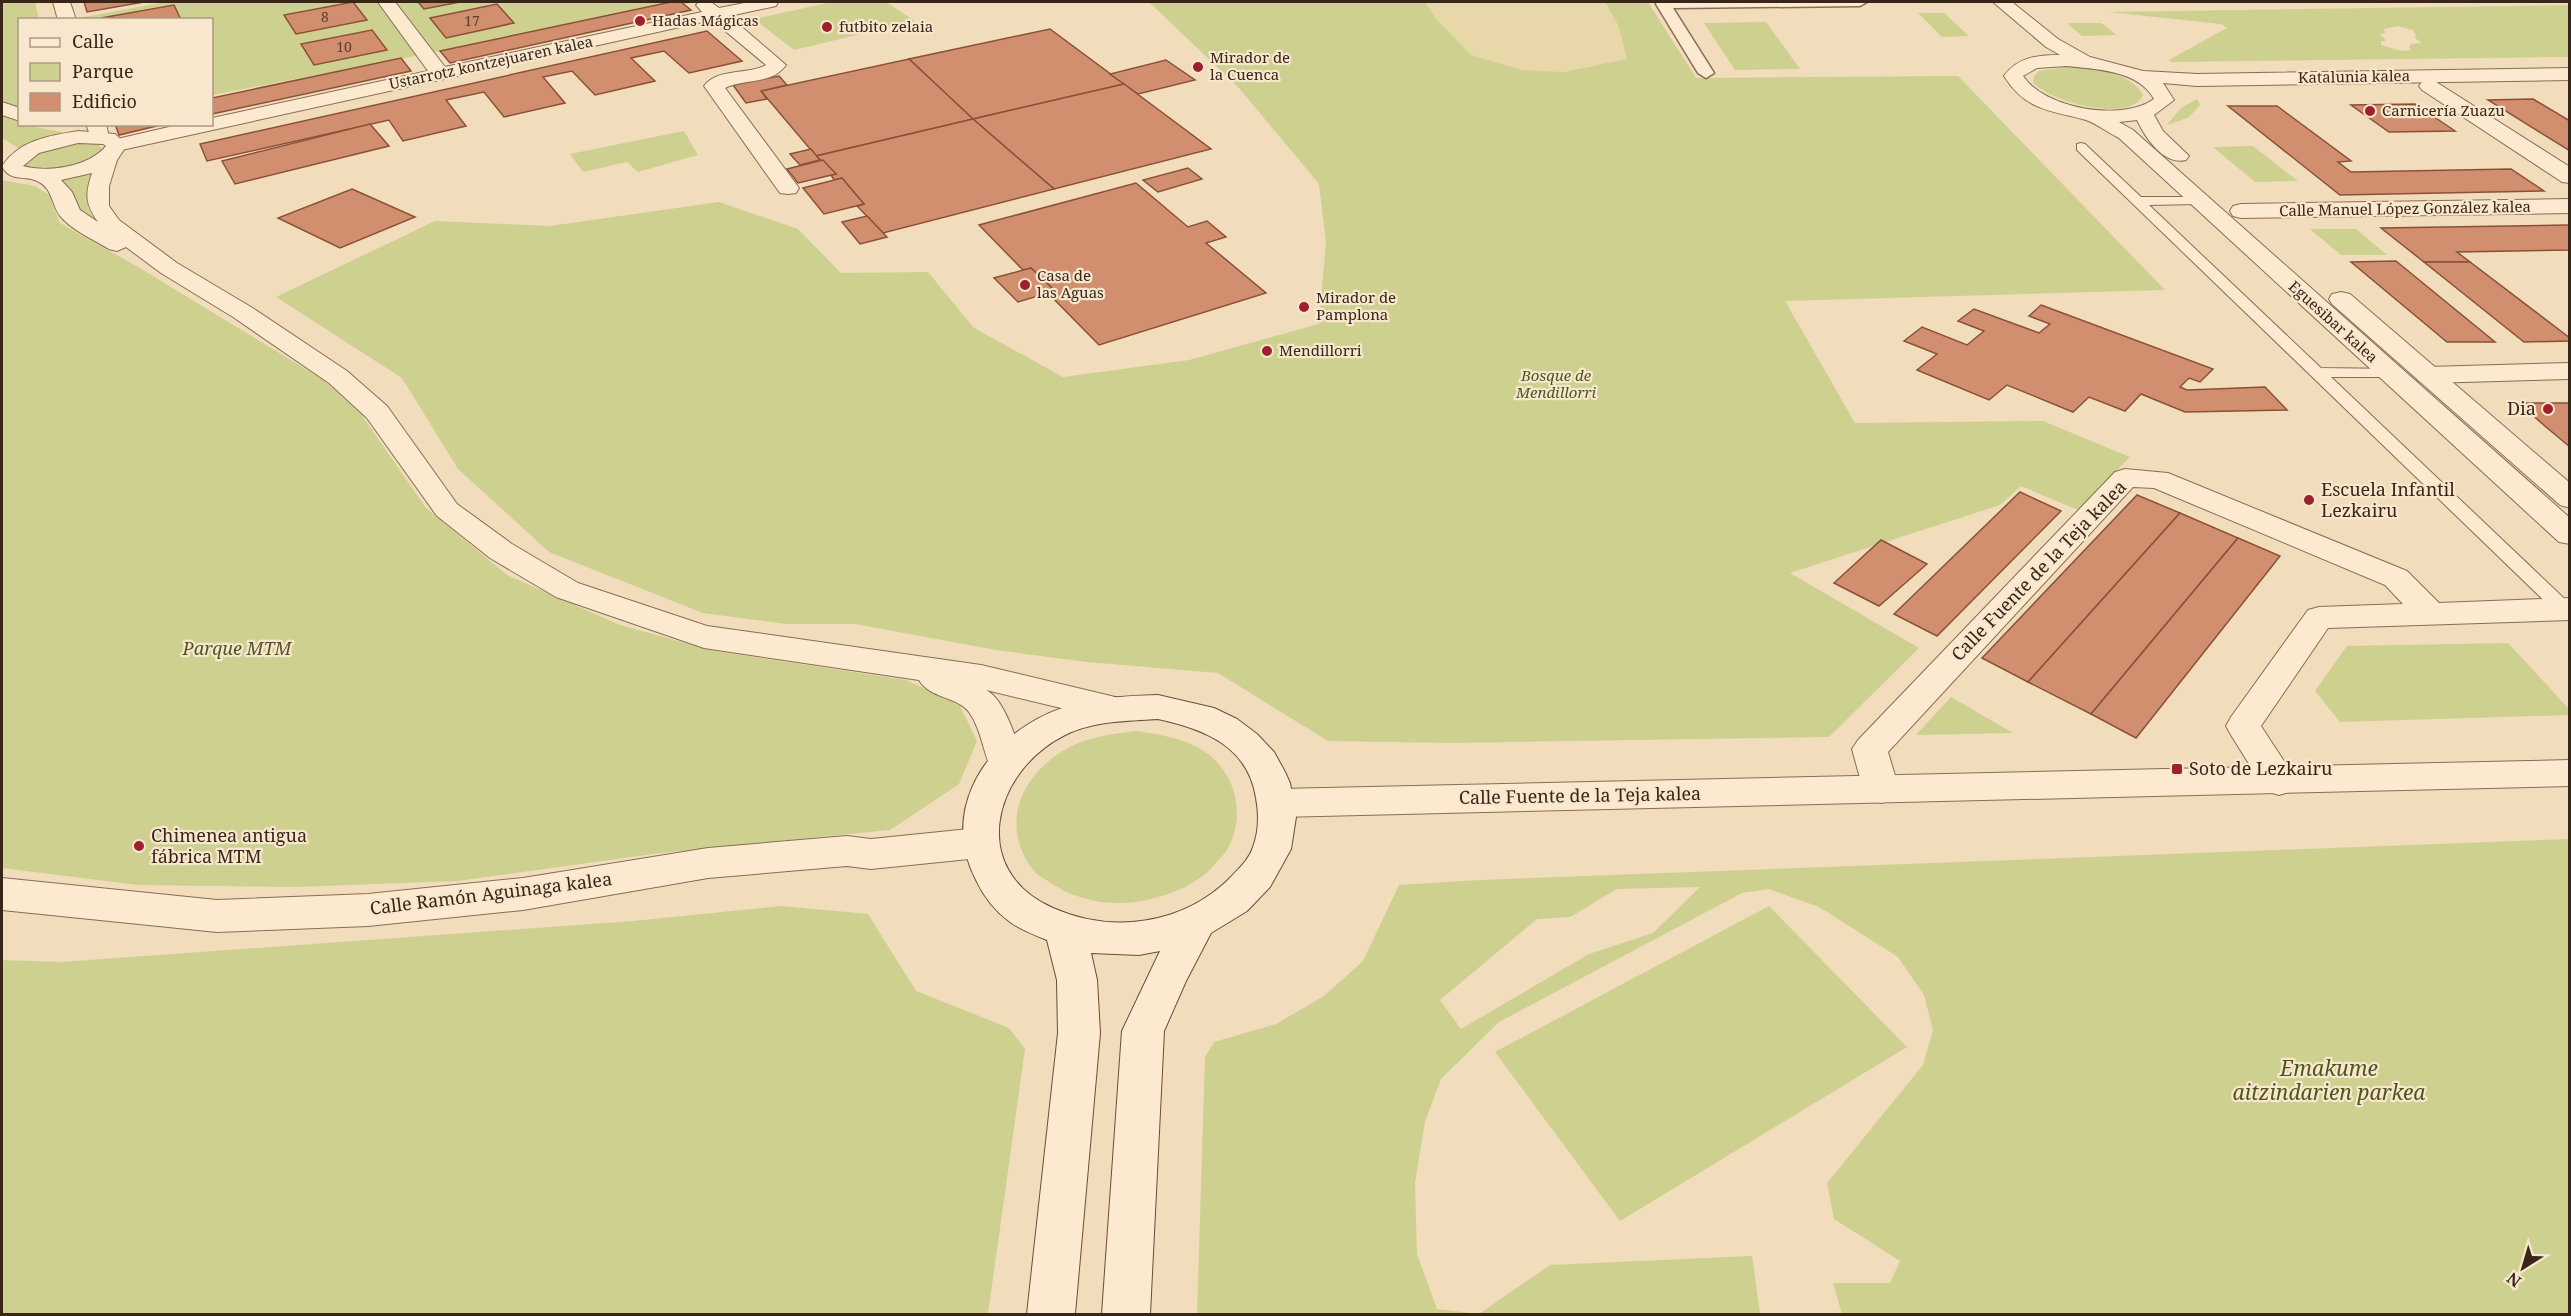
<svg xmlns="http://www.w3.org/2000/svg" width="2571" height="1316" font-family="'Noto Serif',serif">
  <rect width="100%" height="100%" fill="#f1dcbc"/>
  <path fill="#e7d7a9" d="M1425,2H1605L1618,25L1628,59L1564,72L1522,70L1471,55L1437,20Z"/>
  <g fill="#ced090" fill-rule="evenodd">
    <path d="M2,2H35L39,19L20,20L19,112L2,103Z"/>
    <path d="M165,2H697L212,95V20H68Z"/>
    <path d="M832,2H886L915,21L794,50L754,19Z"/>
    <path d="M1149,2H1425L1437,20L1471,55L1522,70L1564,72L1627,59L1618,25L1605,2H1648L1696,78L1958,76L2165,290L1785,301L1855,423L2043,421L2130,457L2078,510L2021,486L2000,505L1790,573L1919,648L1829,737L1453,743L1328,741L1218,673L1087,662L996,650L855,624H786L703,613L549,552L458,469L402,378L276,297L435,221L550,226L719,202L798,229L841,273L928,272L974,328L1063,377L1189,360L1319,324L1326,242L1319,184L1238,87Z"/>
    <path d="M2569,5V57L2171,62L2169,60L2227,28L2221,24L2109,12ZM2398,26L2413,30L2416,35L2415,38L2422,43L2411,44L2409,47L2411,50L2401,51L2381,45V41H2387L2379,34L2385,33L2384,29Z"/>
    <path d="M1918,13H1944L1969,36L1942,37Z"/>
    <path d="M1766,22L1800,69L1735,70L1704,23Z"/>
    <path d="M2067,23H2101L2117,35L2082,36Z"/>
    <path d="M2065,67C2090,68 2130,71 2143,95C2130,124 2049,102 2033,82L2034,76L2039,71Z"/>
    <path d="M2197,99L2200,105L2188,118L2167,125L2181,108Z"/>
    <path d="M2,116L19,122L20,124L72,134L20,149L2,138Z"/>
    <path d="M684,131L698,155L638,172L627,162L583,172L570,154Z"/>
    <path d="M77,142L96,143L103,149C92,167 45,174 27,167L25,163L33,154Z"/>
    <path d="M2253,146L2298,181L2255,182L2213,147Z"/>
    <path d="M94,170C87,192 85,199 97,220L93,222L77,208L72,194L58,180Z"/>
    <path d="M2,180L35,186L49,195L60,223L138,267L322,379L361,414L426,508L507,575L620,625L715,651L906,680L959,704L977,741L959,784L890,830L661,853L457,881L295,887L138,885L2,868Z"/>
    <path d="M2310,229H2356L2387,255H2341Z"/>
    <path d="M2508,643L2569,709V715L2340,722L2315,691L2347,646Z"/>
    <path d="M1951,697L2013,733L1916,735Z"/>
    <path d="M1136,731C1157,734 1177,737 1197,747C1233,765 1248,812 1228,848C1225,854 1218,860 1214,865C1198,884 1174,893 1151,899C1116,908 1077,902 1048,881C1043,878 1037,875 1033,870C998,824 1022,772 1070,747C1091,736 1113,734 1136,731Z"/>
    <path d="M2569,839V1314H1842L1833,1283H1890L1900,1261L1834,1219L1827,1183L1923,1065L1933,1030L1924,995L1898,957L1819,907L1769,889L1742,893L1499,1022L1441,1079L1425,1122L1415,1183L1417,1254L1437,1309L1479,1314L1550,1265L1752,1256L1760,1314H1197L1205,1057L1214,1042L1276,1024L1324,996L1363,961L1399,885L1480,880ZM1700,887L1653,933L1589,954L1461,1029L1440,1000L1537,919L1570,917L1617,889Z"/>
    <path d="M781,906L868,914L916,991L1009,1028L1025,1049L988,1314H2V960L61,962L633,921Z"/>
    <path d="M1769,906L1907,1047L1620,1221L1495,1052Z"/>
  </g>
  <g fill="#d28f6f" stroke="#8b5138" stroke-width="1.5">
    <path d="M84,2H144L87,12Z"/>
    <path d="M353,2L367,20L296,34L284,15Z"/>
    <path d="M418,2H460L424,9Z"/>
    <path d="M671,2H681L691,10L450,63L440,51Z"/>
    <path d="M497,4L514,23L446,38L430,18Z"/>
    <path d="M174,5L181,20L101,18Z"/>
    <path d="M1050,29L1124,84L973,119L909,59Z"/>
    <path d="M372,30L387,50L314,65L301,44Z"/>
    <path d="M707,31L742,61L689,73L664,51L631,58L655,81L595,95L572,71L543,77L565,103L504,117L484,92L446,100L466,126L403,141L389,120L207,161L200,144Z"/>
    <path d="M401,58L411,71L212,114V98Z"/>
    <path d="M909,59L973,119L816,156L761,91Z"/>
    <path d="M1166,60L1195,80L1138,94L1110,74Z"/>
    <path d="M779,76L787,85L761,91L767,99L746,103L733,85Z"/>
    <path d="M1124,84L1211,149L1054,189L973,119Z"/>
    <path d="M2533,99L2570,121V151L2488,100Z"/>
    <path d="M2415,104L2455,131L2389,132L2351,105Z"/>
    <path d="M2228,106H2277L2351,161L2338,162L2351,172L2511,169L2544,191L2340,195Z"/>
    <path d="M973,119L1054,189L883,233L857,206L864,204L842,178L834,180L831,175L836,174L816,156Z"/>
    <path d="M115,124H165L119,135Z"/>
    <path d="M370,124L389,146L235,184L222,161Z"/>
    <path d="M811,149L820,160L800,165L790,154Z"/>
    <path d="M823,160L836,174L798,183L787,169Z"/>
    <path d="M1188,168L1202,179L1158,192L1143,180Z"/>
    <path d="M842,178L864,204L824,214L803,188Z"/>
    <path d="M1136,183L1188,227L1207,221L1226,237L1206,243L1266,293L1099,345L1048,293L1055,291L1031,268L1023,270L979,225Z"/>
    <path d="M352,189L415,217L340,248L278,218Z"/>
    <path d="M867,216L887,237L860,244L842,222Z"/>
    <path d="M2567,225H2570V250L2457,252L2470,262H2424L2381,228Z"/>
    <path d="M2396,261L2495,342H2447L2351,262Z"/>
    <path d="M2424,262H2470L2570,338V341L2524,342Z"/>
    <path d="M1031,268L1055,291L1018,302L994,278Z"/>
    <path d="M2041,305L2213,369L2200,382L2189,378L2180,387L2187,390L2265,387L2287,410L2185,412L2141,394L2125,411L2089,397L2073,412L2007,385L1989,400L1917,370L1937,354L1904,341L1922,327L1967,345L1984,331L1958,321L1974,309L2039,333L2050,324L2029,316Z"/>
    <path d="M2519,403H2570V447L2546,427Z"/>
    <path d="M2020,492L2061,511L1937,636L1894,614Z"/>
    <path d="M2137,495L2180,513L2028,682L1982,658Z"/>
    <path d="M2180,513L2238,538L2091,714L2028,682Z"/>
    <path d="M2238,538L2280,556L2136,738L2091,714Z"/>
    <path d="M1881,540L1927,564L1879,606L1834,583Z"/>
  </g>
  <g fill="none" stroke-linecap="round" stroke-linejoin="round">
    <g stroke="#8a6c54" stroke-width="2">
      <path id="service" d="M2081,143L2085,144L2141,197H2203L2204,200L2198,204L2149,205L2321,368L2394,369L2397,372L2394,375L2389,377H2331L2570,604V615L2558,614L2077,150V144Z"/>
    </g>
    <g stroke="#8a6c54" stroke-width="3">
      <path id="pedestrian" d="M1657,2H1867L1860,6L1673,8L1714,73L1706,78L1698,73L1656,4Z"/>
    </g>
    <g stroke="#8a6c54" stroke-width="2">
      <g id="minor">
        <path d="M53,2H70L76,20H58Z"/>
        <path d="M378,2H395L445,67L702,12L696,5L699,2H711L719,8L749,2H778L776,6L729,16L786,65C772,85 745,78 725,88L799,188L796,193L788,194L780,193L704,86C717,68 748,75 766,65L712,20L117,151L110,149L107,145L110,141L117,139L182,124H212V118L428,71Z"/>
        <path d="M2429,80L2436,82L2570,167V183L2562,182L2422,90L2419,86L2422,82Z"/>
        <path d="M86,124H106L109,137L106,141H92Z"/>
        <path d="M2570,199V213L2241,218L2233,216L2230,211L2233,206L2241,204Z"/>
        <path d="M2570,363V379L2428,383L2419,381L2415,375L2419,369L2428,367Z"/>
        <path d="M2125,469L2168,473L2407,571L2439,603L2570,598V620L2328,628L2261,726L2297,781L2292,791L2279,795L2266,791L2231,735L2226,726L2231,717L2308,610L2319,607L2403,604L2385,585L2154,488L2133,487L1888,752L1899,789L1894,799L1881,803L1868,799L1863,789L1852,749L1858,740L2115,472Z"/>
        <path d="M979,828L992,833L998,843L992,853L979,858L871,869L847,866L708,878L523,910L368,926L217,932L2,910V878L217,900L368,894L523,878L708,848L847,836L871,839Z"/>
      </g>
    </g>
    <g stroke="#8a6c54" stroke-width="2">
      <g id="tertiary">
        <path d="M1993,2H2012L2058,39L2090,57L2143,71L2197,74L2570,68V80L2197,86L2163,83L2174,100L2154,115L2163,131L2189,156L2186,160C2164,166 2145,137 2137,120L2119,122L2133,130L2570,518V544L2559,542L2119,138C2109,133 2097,124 2086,120C2050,110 2026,111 2004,76C2017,57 2038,55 2060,55L2046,47ZM2066,66C2094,69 2139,70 2154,99C2122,122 2045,109 2023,76L2037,68Z"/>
        <path d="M2,102L20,108V121L2,115Z"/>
        <path d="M78,131L115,134L127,145L117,160L109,186V206L119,220L177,263L251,307L347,371L387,406L457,504L512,544L578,583L707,626L981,665L1111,696L1123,699L1128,708L1123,717L1111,720L986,690C1005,699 1018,744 1024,764L1019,773L1006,777L993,773C983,754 982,730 969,712C958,697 929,698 919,680L704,648L556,597L490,558L437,516L367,418L329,383L233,317L161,273L126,247L117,251L109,249C94,240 72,230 61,217C52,207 53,189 39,182C25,174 10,183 2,166C20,140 48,136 78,131ZM78,143L103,144L106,146C89,167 47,173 23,166L39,153ZM92,173C85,194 85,203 98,222L80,210L72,192L61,180Z"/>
        <path d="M2341,292L2350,294L2570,483V508L2560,505L2332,304L2329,299L2332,294Z"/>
        <path d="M2570,760V786L1279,817L1266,813L1261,803L1266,793L1279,789Z"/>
      </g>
    </g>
    <g stroke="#6b4d38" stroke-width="2">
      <path id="secondary" d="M1158,695L1214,708L1237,719L1257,734L1274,752L1285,772L1290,783L1296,817L1291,849L1270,887L1247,911L1211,933L1186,981L1164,1031L1150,1314H1102L1122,1031L1160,951L1139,955L1091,953L1097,980L1100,1033L1075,1314H1027L1058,1033L1057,980L1047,940C1035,935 1021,930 1010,922C995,911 984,897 976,880C943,816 978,752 1037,719C1073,699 1118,696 1158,695ZM1158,719C1204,729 1248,746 1256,798C1259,814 1259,831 1253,847C1249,860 1238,869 1229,879C1182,925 1111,934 1053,908C967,870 993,771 1065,735C1093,721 1127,721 1158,719Z"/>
    </g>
    <use href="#service" fill="#fbead0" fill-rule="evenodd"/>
    <use href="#pedestrian" fill="#fbead0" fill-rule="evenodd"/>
    <use href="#minor" fill="#fbead0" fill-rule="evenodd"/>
    <use href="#tertiary" fill="#fbead0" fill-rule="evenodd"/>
    <use href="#secondary" fill="#fbead0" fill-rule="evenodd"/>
  </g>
  <g fill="#9d202c" stroke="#f8e7cc" stroke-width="2">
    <circle cx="640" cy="21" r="6"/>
    <circle cx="827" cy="27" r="6"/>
    <circle cx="1198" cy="67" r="6"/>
    <circle cx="2370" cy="111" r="6"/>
    <circle cx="1025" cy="285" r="6"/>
    <circle cx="1304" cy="307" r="6"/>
    <circle cx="1267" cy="351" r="6"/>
    <circle cx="2548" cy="409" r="6"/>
    <circle cx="2309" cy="500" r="6"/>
    <rect x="2171" y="763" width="12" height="12" rx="3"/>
    <circle cx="139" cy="846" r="6"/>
  </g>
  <g text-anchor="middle" stroke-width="4.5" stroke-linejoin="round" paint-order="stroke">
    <g font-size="14" fill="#5e402f">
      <text x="325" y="22">8</text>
      <text x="472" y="26">17</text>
      <text x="344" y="52">10</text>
    </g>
    <g font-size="15" fill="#38261a" stroke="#f8e7cc" text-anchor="start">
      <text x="652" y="26">Hadas Mágicas</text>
      <text x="839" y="32">futbito zelaia</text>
      <text x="1210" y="63">Mirador de<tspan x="1210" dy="17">la Cuenca</tspan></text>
      <text x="2382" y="116">Carnicería Zuazu</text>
      <text x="1037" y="281">Casa de<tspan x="1037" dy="17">las Aguas</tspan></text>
      <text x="1316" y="303">Mirador de<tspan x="1316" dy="17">Pamplona</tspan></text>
      <text x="1279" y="356">Mendillorri</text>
    </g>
    <g font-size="15" fill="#38261a" stroke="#f8e7cc">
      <text transform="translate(491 63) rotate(-12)" y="5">Ustarrotz kontzejuaren kalea</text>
      <text transform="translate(2354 77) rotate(-1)" y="5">Katalunia kalea</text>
      <text transform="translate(2405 209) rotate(-1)" y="5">Calle Manuel López González kalea</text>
      <text transform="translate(2333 322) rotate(42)" y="5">Eguesibar kalea</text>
    </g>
    <g font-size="15" font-style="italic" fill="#4d561f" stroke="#f8e7cc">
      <text x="1556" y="381">Bosque de<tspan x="1556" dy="17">Mendillorri</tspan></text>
    </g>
    <g font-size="18" fill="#38261a" stroke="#f8e7cc" text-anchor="start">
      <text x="2536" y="415" text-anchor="end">Dia</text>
      <text x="2321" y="496">Escuela Infantil<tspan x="2321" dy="21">Lezkairu</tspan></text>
      <text x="2189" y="775">Soto de Lezkairu</text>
      <text x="151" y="842">Chimenea antigua<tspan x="151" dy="21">fábrica MTM</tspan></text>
    </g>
    <g font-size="18" fill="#38261a" stroke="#f8e7cc">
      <text transform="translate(2039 571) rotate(-46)" y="6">Calle Fuente de la Teja kalea</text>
      <text transform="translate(1580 796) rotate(-1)" y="6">Calle Fuente de la Teja kalea</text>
      <text transform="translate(491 894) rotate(-7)" y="6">Calle Ramón Aguinaga kalea</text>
    </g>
    <g font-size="18" font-style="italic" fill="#4d561f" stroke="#f8e7cc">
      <text x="237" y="655">Parque MTM</text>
    </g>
    <g font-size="21" font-style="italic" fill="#4d561f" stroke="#f8e7cc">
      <text x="2329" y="1076">Emakume<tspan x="2329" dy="24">aitzindarien parkea</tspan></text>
    </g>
  </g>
  <rect width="2571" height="1316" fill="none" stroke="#38261a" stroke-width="6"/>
  <rect x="18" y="18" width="195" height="108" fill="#f8e7cc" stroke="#ab9a85" stroke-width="1.5"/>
  <rect x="30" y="38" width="30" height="9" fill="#fbead0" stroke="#ab9a85" stroke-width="1.5"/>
  <text x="72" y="48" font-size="18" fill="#38261a">Calle</text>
  <rect x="30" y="63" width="30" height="18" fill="#ced090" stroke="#ab9a85" stroke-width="1.5"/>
  <text x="72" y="78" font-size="18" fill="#38261a">Parque</text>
  <rect x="30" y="93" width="30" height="18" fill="#d28f6f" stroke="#ab9a85" stroke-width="1.5"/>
  <text x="72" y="108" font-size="18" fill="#38261a">Edificio</text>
  <g transform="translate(2523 1268) rotate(217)" stroke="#f8e7cc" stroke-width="4.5" paint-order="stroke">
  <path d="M0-4.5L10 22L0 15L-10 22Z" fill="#38261a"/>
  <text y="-9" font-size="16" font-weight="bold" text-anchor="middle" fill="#38261a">N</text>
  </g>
</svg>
